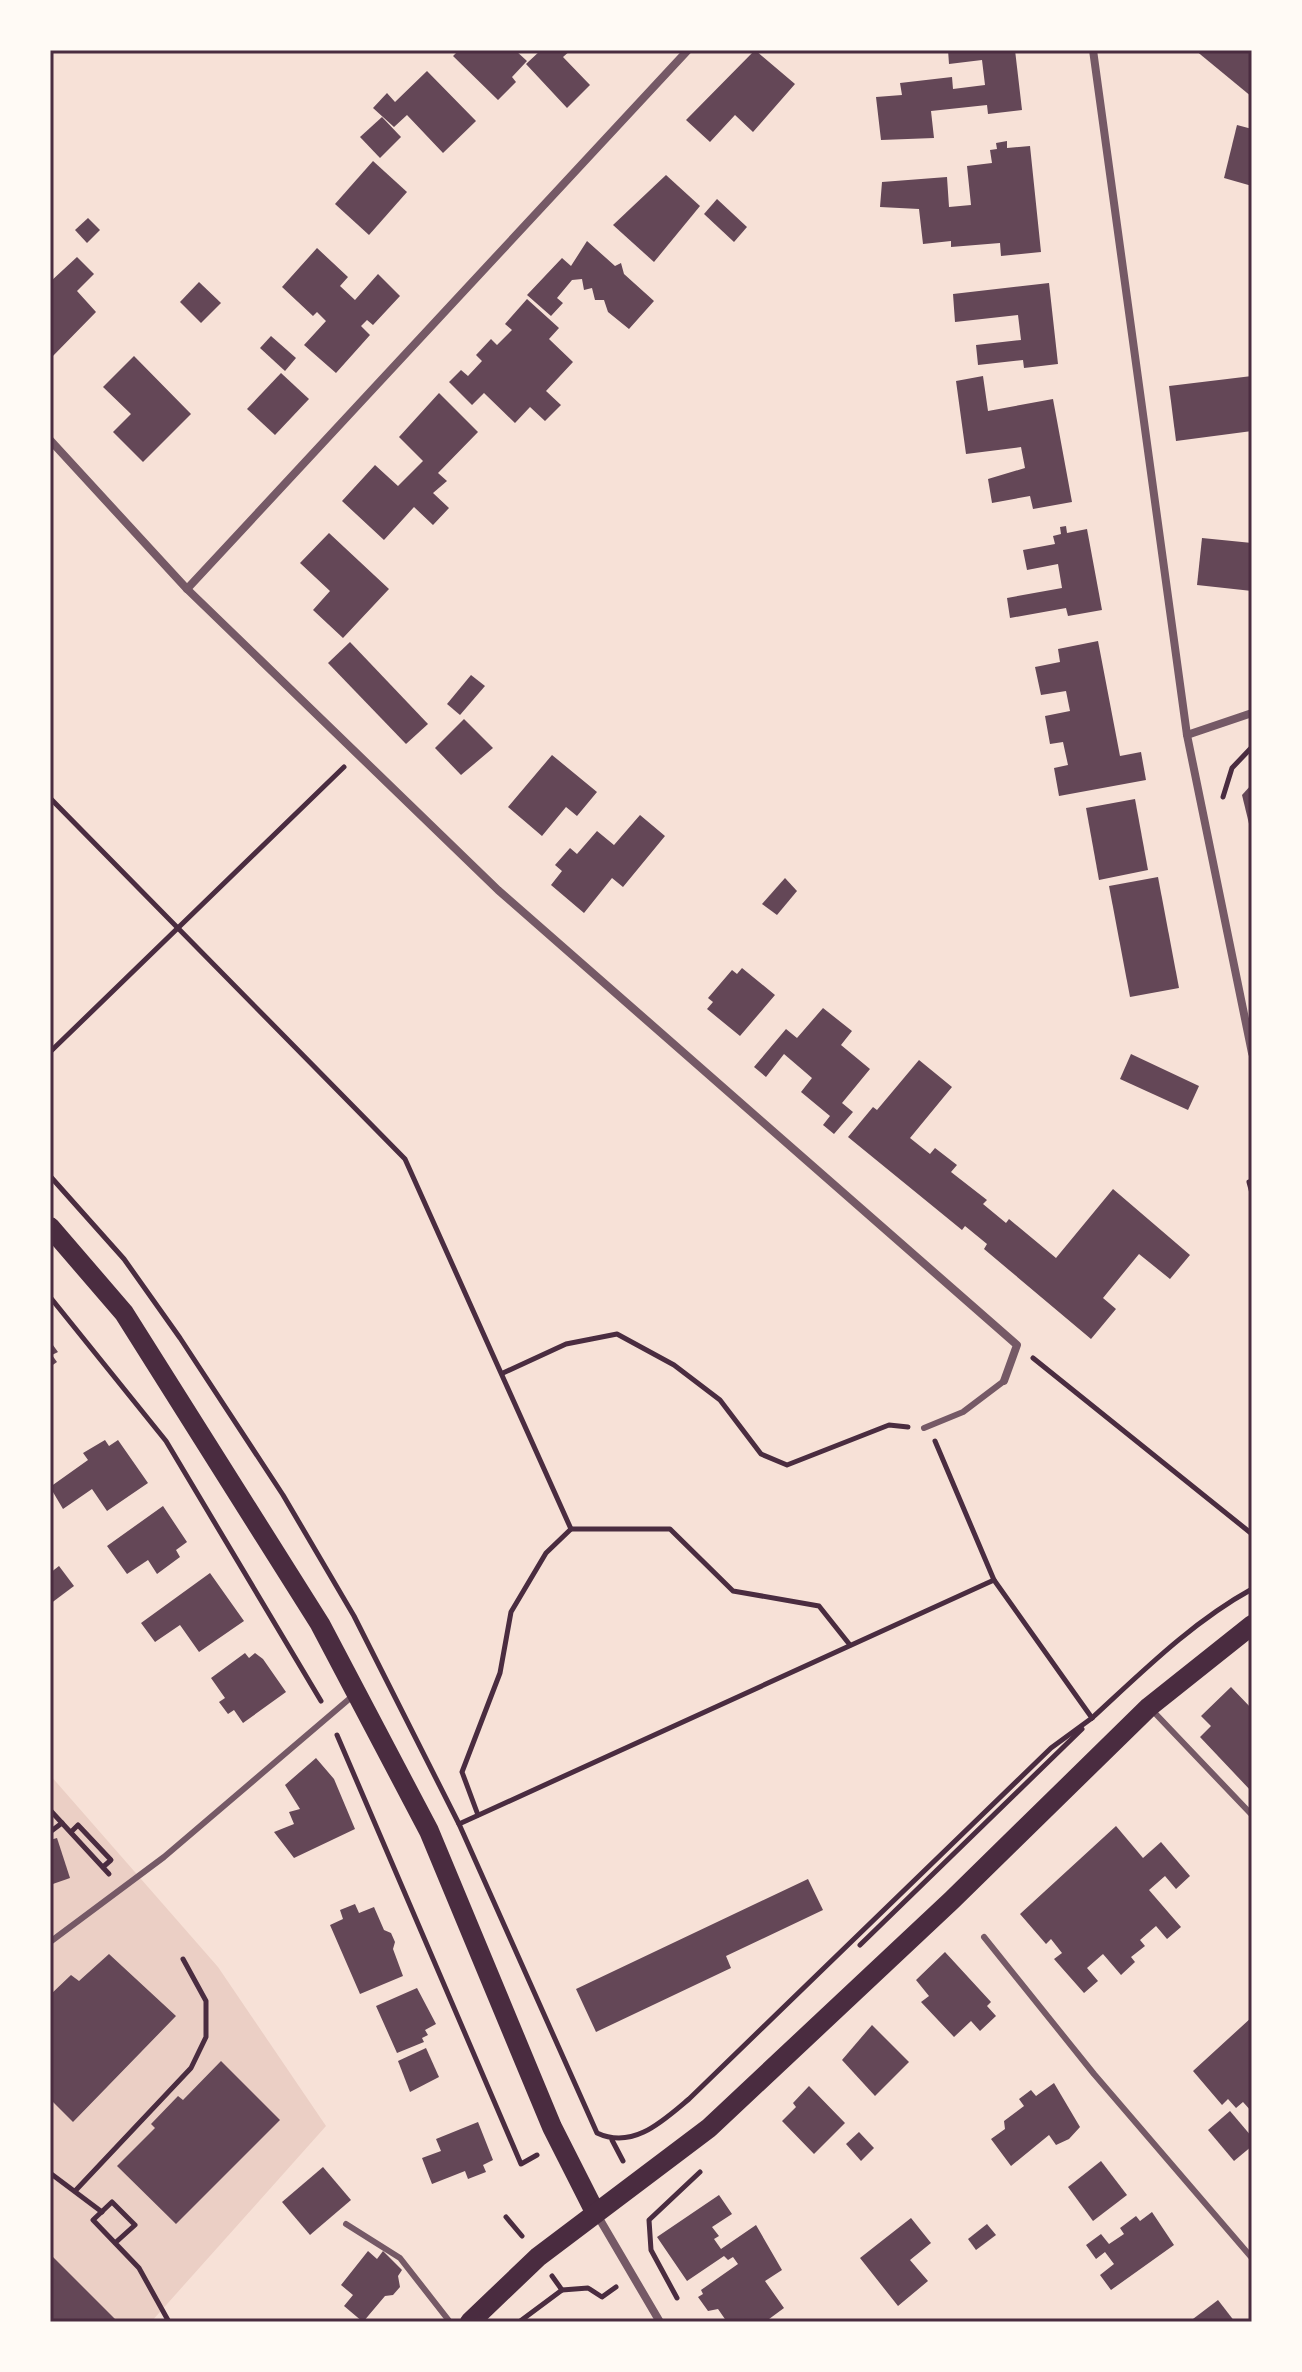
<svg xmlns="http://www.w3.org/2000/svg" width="1302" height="2372" font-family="Barlow,sans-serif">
  <rect width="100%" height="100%" fill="#f7e1d7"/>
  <path fill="#ebcfc5" d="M50,1775L218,1967L326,2126L151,2322H50Z"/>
  <g fill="#644757">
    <path d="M459,50H515L527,61L512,77L516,82L498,100L453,56Z"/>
    <path d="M541,50H571L563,57L590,85L567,108L526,64Z"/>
    <path d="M755,50L795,84L753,132L735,115L710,142L686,120Z"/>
    <path d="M948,50H1015L1022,110L988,114L987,105L931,111L934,138L881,140L876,97L902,95L900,83L952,77L953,89L985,85L982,60L949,64Z"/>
    <path d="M1195,50H1252V97Z"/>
    <path d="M427,71L476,121L443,153L407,115L394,127L373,108L387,93L395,102Z"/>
    <path d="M382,117L401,137L380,158L360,137Z"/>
    <path d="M1237,125L1252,129V186L1224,178Z"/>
    <path d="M1007,141V148L1030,146L1041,252L1001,256L1000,243L951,247V241L923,244L919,209L880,207L882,182L947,177L949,207L971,205L967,166L992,163L990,150L997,149L996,143Z"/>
    <path d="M373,161L407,192L369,235L335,204Z"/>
    <path d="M666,175L700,206L654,262L613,225Z"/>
    <path d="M717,199L747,227L734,242L704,214Z"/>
    <path d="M88,218L100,230L87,243L75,230Z"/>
    <path d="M587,241L615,266L621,263L624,274L654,301L629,329L608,312L604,300H595L592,288L584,290L582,279L572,280L557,298L563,303L551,316L527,295L562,258L571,266Z"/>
    <path d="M317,248L348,277L340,286L355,300L378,274L400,296L373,325L367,320L361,326L370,335L336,373L304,345L326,321L317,312L313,316L282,287Z"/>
    <path d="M77,257L94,274L77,291L96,312L50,359V282Z"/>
    <path d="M199,282L221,303L201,323L180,302Z"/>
    <path d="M1049,283L1058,364L1024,368L1023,360L978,365L976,345L1021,340L1018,315L955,322L953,294Z"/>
    <path d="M527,299L559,328L549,339L573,362L546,391L561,405L545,421L530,407L515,423L484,393L472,405L449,382L461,370L468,376L482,361L476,355L491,339L497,345L512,330L505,324Z"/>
    <path d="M271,336L296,358L285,371L260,348Z"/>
    <path d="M134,356L191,414L143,462L113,432L131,414L103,387Z"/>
    <path d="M281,373L309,399L275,435L247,409Z"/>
    <path d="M983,376L988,411L1053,399L1072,502L1033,509L1030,496L992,503L988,479L1025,468L1021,447L966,454L956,381Z"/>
    <path d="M1252,376V431L1176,441L1169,386Z"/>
    <path d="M439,393L478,432L438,473L447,481L433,493L449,508L433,525L414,507L384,540L342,501L375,465L398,486L423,461L399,437Z"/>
    <path d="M1066,526L1067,533L1087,529L1102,610L1068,616L1066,608L1010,618L1007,598L1062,588L1058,564L1027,570L1023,550L1055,544L1053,536L1061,534L1060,527Z"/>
    <path d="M329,533L389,589L343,638L313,610L330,591L300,563Z"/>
    <path d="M1202,538L1252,543V591L1197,585Z"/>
    <path d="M1098,641L1120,756L1141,752L1146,780L1059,796L1054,768L1068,765L1063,742L1050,744L1045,716L1070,711L1066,691L1041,695L1035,667L1060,662L1058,649Z"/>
    <path d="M350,642L428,724L406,744L328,663Z"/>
    <path d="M471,675L485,686L460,715L447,704Z"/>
    <path d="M464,719L493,748L461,775L435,748Z"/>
    <path d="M552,755L597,792L577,816L566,807L542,836L508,807Z"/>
    <path d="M1252,784V832H1251L1242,795Z"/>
    <path d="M1135,799L1148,870L1099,880L1086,808Z"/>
    <path d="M640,815L665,836L623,887L612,878L584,913L551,885L562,871L555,865L570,848L577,854L597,831L614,845Z"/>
    <path d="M1158,877L1179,988L1130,997L1109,886Z"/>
    <path d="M785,878L797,891L777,915L762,904Z"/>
    <path d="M742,968L775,995L740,1036L707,1009L713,1002L708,998L732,970L737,974Z"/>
    <path d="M823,1008L852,1031L841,1045L870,1069L842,1103L853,1112L834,1134L823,1125L830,1116L801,1092L812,1078L784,1054L766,1077L754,1067L786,1029L797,1038Z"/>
    <path d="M1131,1054L1199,1086L1188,1110L1120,1079Z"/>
    <path d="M919,1060L952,1087L910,1138L930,1154L935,1148L957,1165L951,1172L987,1200L983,1204L1006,1223L1009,1219L1056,1258L1113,1189L1190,1255L1170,1279L1139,1254L1103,1298L1116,1309L1091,1339L984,1249L987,1244L965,1226L962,1230L848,1137L873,1107L877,1110Z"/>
    <path d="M50,1341L58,1352L52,1355L57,1362L50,1367Z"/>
    <path d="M105,1440L109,1446L118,1440L148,1483L107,1511L92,1489L63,1509L50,1487L88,1460L83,1453Z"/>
    <path d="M163,1506L187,1542L176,1550L180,1557L157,1574L148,1560L127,1574L107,1546Z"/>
    <path d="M59,1566L74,1586L50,1604V1573Z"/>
    <path d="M210,1573L244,1621L199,1652L180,1625L155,1642L141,1623Z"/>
    <path d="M245,1653L249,1658L255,1653L263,1659L286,1692L243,1723L234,1710L228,1714L219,1702L225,1698L211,1678Z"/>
    <path d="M1231,1687L1252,1709V1792L1200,1737L1211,1726L1201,1716Z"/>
    <path d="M316,1758L334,1779L355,1829L294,1858L274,1832L294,1824L289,1812L300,1809L285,1785Z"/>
    <path d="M1116,1826L1143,1858L1161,1842L1190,1876L1176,1889L1165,1876L1149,1890L1181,1927L1167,1939L1156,1926L1140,1940L1145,1946L1131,1957L1135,1962L1121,1975L1103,1954L1087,1968L1098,1981L1084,1993L1054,1959L1062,1953L1051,1939L1046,1944L1020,1914Z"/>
    <path d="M57,1838L70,1878L50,1885V1840Z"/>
    <path d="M808,1879L823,1910L726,1956L731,1968L596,2032L576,1989Z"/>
    <path d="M355,1904L359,1913L374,1907L384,1930L391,1933L395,1942L393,1949L403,1976L360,1994L330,1925L343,1919L340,1910Z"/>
    <path d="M945,1952L991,2002L987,2006L996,2016L980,2031L971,2021L954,2037L921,2002L929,1996L916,1980Z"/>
    <path d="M109,1954L176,2016L73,2122L50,2099V1995L71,1975L79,1981Z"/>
    <path d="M417,1988L436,2024L425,2030L428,2035L422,2038L424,2042L397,2053L376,2006Z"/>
    <path d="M1252,2017V2112L1243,2102L1236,2108L1228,2099L1222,2105L1193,2071Z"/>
    <path d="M872,2025L909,2062L875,2096L842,2060Z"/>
    <path d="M426,2048L439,2077L410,2092L398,2061Z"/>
    <path d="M221,2061L280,2120L176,2224L117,2166L155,2128L151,2124L178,2096L183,2100Z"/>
    <path d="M1054,2083L1080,2127L1069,2139L1056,2145L1049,2135L1011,2166L991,2139L1005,2129L1004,2121L1024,2106L1019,2099L1031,2090L1036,2096Z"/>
    <path d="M809,2086L845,2123L814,2154L782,2121L796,2107L793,2103Z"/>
    <path d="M1230,2111L1252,2137V2146L1234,2161L1208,2130Z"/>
    <path d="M478,2122L493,2160L483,2165L486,2172L468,2179L465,2171L432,2184L422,2158L441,2151L436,2139Z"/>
    <path d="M859,2132L874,2148L861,2161L846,2144Z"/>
    <path d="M1101,2161L1127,2195L1093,2221L1068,2187Z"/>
    <path d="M323,2167L351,2200L310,2235L282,2202Z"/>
    <path d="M719,2195L732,2214L712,2227L719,2236L714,2239L721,2249L756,2225L782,2270L765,2281L784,2308L765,2322H727L718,2309L708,2311L698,2297L703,2294L701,2290L738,2264L733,2257L728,2260L724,2256L687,2281L657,2237Z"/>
    <path d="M1152,2212L1174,2245L1111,2290L1100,2275L1114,2264L1105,2252L1096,2259L1086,2245L1101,2234L1109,2244L1124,2234L1120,2228L1136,2216L1140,2221Z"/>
    <path d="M911,2218L931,2243L910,2260L928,2281L898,2306L860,2258Z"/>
    <path d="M987,2224L996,2235L976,2250L968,2239Z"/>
    <path d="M368,2251L377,2259L383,2251L402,2270L398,2276L400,2287L393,2295L385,2296L363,2322L344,2306L353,2295L341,2285Z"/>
    <path d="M50,2254L116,2320L114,2322H50Z"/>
    <path d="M1218,2300L1235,2322H1189Z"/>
  </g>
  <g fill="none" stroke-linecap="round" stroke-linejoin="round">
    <g stroke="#4a2c40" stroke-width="5">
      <path d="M1223,797L1232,768L1252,747"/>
      <path d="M50,798L405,1159L571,1529L546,1553L511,1612L500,1673L462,1772L478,1815"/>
      <path d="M50,1052L344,767"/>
      <path d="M50,1176L124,1259L180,1338L283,1495L354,1616L459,1824L597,2133C633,2150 663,2121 689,2099L1051,1748L1092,1718"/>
      <path d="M1249,1182L1252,1193"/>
      <path d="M50,1297L166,1441L321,1701"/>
      <path d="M1033,1358L1252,1534"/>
      <path d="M503,1373L566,1344L617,1334L674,1365L720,1400L761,1454L787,1465L889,1425L908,1427"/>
      <path d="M935,1441L994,1580"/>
      <path d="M571,1529H670L733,1591L819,1606L850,1645"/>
      <path d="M1092,1718C1142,1672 1192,1622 1252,1589"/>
      <path d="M337,1735L521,2164L537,2155"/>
      <path d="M50,1810L109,1874"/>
      <path d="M459,1824L994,1580L1092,1718"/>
      <path d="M50,1832L62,1823"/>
      <path d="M71,1832L78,1825L111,1860L103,1867"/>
      <path d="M860,1945L1082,1729"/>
      <path d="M612,2140L623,2161"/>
      <path d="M50,2173L102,2212"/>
      <path d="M76,2190L191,2068L206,2037V2001L183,1959"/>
      <path d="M506,2217L522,2236"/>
      <path d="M115,2243L135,2225L112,2202L93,2220L139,2268L169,2322"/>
      <path d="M552,2276L562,2290L588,2288L602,2297L616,2287"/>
      <path d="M677,2298L651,2250L649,2220L700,2172"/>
      <path d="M519,2322L562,2290"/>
    </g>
    <g stroke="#755966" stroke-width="6">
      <path d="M924,1428L963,1412L1004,1381"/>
      <path d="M1151,1709L1252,1815"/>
      <path d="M984,1937L1094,2074L1252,2258"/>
      <path d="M50,1942L164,1857L355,1694"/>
      <path d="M346,2224L400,2258L450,2322"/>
    </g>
    <g stroke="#755966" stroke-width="8">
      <path d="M1093,50L1187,735L1252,1053"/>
      <path d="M50,440L187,589L498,890L1017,1345L1004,1381"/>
      <path d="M187,589L688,50"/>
      <path d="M1187,735L1252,713"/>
      <path d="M596,2213L660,2322"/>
    </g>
    <g stroke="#4a2c40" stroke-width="20">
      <path d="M50,1227L124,1313L320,1624L429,1831L552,2127L595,2212"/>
      <path d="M470,2322L538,2257L709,2128L952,1900L1149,1707L1252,1625"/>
    </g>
  </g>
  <rect width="1302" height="2372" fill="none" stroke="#fffaf5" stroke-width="104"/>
  <rect x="52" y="52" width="1198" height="2268" fill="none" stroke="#4a2c40" stroke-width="3"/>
</svg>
